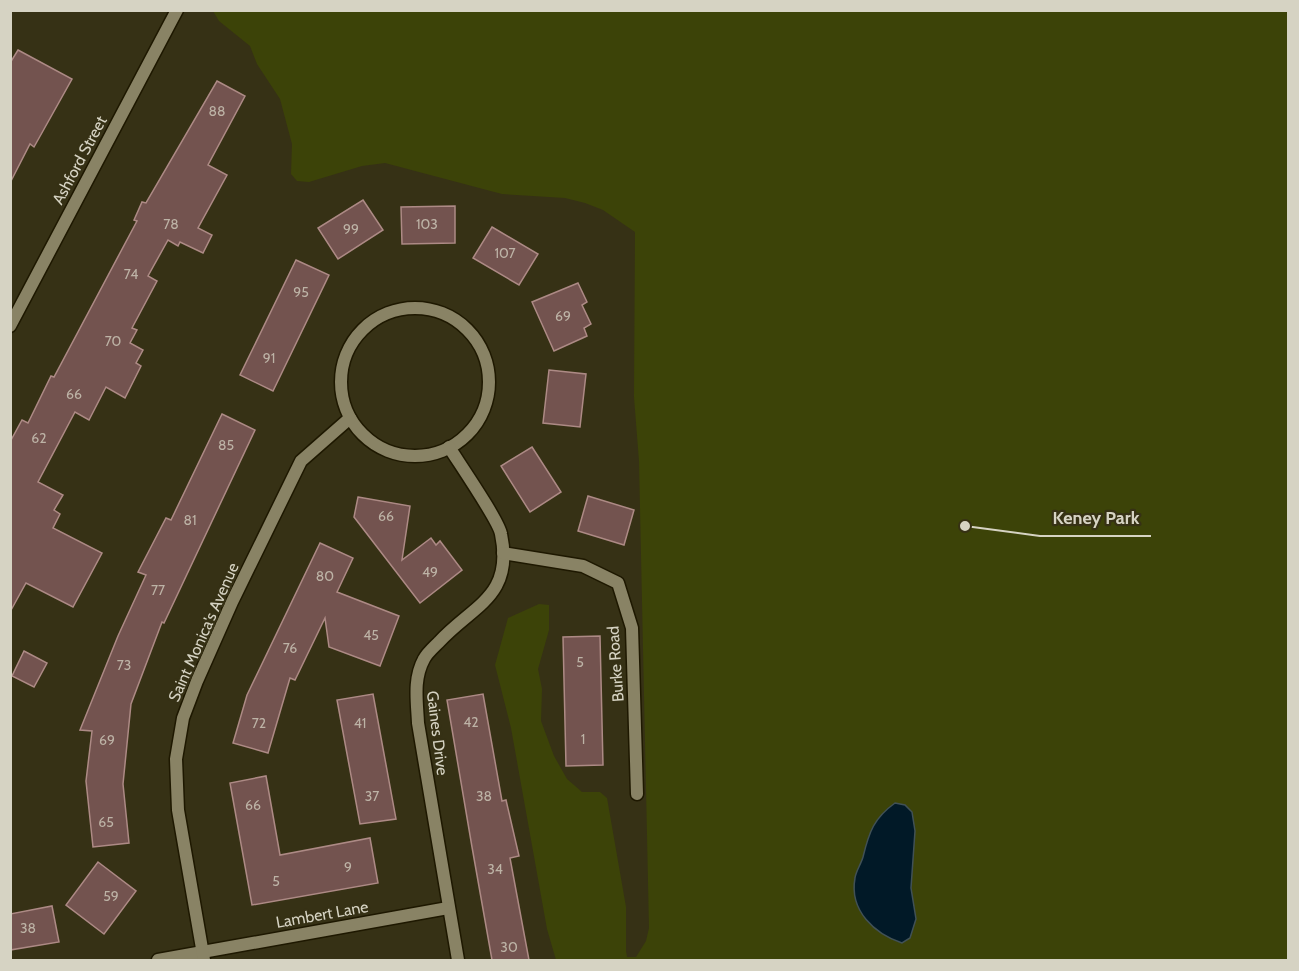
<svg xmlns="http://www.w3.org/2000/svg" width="1299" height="971" font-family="Cabin,sans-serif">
  <rect width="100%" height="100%" fill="#363115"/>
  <path fill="#3c4308" d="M213,11H1288V960H556L547,929L511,728L495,665L508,618L539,604L549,605V630L538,669L542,689L541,721L554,756L567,779L582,792H600L607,798L626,907V951L627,957H636L646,941L649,928L639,461L634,397L635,232L603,210L585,203L565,198L502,194L385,163L362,166L309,182L297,181L291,174L292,144L280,99L257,64L250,46L219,21Z"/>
  <path fill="#011927" stroke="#415156" stroke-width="1.5" d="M895,803L905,805L912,812L915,831L911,888L916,919L910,938L902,943C875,934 849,911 855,878C856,871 861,864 863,857C869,832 874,818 895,803Z"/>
  <g fill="#73534f" stroke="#ad8a85" stroke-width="1.5">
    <path d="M18,50L72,79L34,147L30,144L10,183V63Z"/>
    <path d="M217,81L245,96L208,165L227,175L198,228L212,235L203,253L180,242L178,246L168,240L148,276L157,281L132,328L137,330L130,343L143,350L136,363L141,366L125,398L106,387L89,420L75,412L38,482L63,495L54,510L60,514L53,528L102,553L73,607L26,583L10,612V442L22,420L28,423L51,376L54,377L137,221L134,220L142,202L146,203Z"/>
    <path d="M363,200L383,230L338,259L318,228Z"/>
    <path d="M455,206V243L402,244L401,207Z"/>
    <path d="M492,227L538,254L519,285L473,258Z"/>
    <path d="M296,260L329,275L273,391L240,375Z"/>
    <path d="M578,283L587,302L582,305L591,324L584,328L587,336L554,351L532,302Z"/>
    <path d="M549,370L586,374L580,427L543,423Z"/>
    <path d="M222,414L255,430L164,623L162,622L131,704L123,784L129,843L93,847L86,781L92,731L80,730L118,636L146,575L138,572L166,518L171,520Z"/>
    <path d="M532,447L561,492L530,512L501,466Z"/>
    <path d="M588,496L634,510L624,545L578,531Z"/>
    <path d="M358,497L410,506L402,560L431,538L436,545L440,541L462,570L420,603L354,517Z"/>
    <path d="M320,543L353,558L337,592L399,616L380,666L329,647L325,618L295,680L290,678L268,753L233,743L247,695Z"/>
    <path d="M600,636L603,765L566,766L563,637Z"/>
    <path d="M24,651L47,663L34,687L12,676Z"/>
    <path d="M373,694L396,819L360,824L337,700Z"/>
    <path d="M483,694L502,801L506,800L519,856L510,858L529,960H492L472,847L447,700Z"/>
    <path d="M266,776L280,855L370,838L378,883L252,905L230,783Z"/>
    <path d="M98,862L136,891L104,934L66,905Z"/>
    <path d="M52,906L59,942L10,950V914Z"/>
  </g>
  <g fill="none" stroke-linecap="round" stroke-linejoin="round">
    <g stroke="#1e1800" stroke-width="15">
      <g id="street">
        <circle cx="415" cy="382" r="74"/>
        <path d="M10,326L177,10"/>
        <path d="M449,447C459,463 499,521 501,534C514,597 473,605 439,642C434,647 427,653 424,659C413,679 417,701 418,723L458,960"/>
        <path d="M503,553L583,566L618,583L632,628L637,794"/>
        <path d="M158,960L448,908"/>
        <path d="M204,960L178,810L176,759L183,718L197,681L232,602L301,461L350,418"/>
      </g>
    </g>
    <use href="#street" stroke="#898365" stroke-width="12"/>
  </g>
  <g text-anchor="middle" stroke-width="4.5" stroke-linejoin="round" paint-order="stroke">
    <g font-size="14" fill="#bdb3a6">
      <text x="217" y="116">88</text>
      <text x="171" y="229">78</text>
      <text x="427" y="229">103</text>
      <text x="351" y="234">99</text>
      <text x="505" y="258">107</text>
      <text x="131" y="279">74</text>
      <text x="301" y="297">95</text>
      <text x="563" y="321">69</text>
      <text x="113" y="346">70</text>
      <text x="269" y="363">91</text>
      <text x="74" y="399">66</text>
      <text x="39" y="443">62</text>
      <text x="226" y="450">85</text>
      <text x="386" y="521">66</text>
      <text x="190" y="525">81</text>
      <text x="430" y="577">49</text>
      <text x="325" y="581">80</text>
      <text x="158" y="595">77</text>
      <text x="371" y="640">45</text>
      <text x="290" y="653">76</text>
      <text x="580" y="667">5</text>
      <text x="124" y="670">73</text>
      <text x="471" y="727">42</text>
      <text x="259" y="728">72</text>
      <text x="360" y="728">41</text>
      <text x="583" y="744">1</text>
      <text x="107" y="745">69</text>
      <text x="372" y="801">37</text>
      <text x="484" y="801">38</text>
      <text x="253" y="810">66</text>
      <text x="106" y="827">65</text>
      <text x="348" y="872">9</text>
      <text x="495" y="874">34</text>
      <text x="276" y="886">5</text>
      <text x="111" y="901">59</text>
      <text x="28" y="933">38</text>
      <text x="509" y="952">30</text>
    </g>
    <g font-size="16" fill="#d6d3c3" stroke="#363115">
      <text transform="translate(79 160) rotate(-62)" y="6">Ashford Street</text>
      <text transform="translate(203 632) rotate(-66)" y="6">Saint Monica's Avenue</text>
      <text transform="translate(615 664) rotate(-94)" y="6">Burke Road</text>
      <text transform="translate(438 733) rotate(83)" y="6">Gaines Drive</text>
      <text transform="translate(322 914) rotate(-10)" y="6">Lambert Lane</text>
    </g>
  </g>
  <path fill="none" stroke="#d6d3c3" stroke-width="2" d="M965 526L1040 536H1151"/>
  <circle fill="#d6d3c3" stroke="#363115" stroke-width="2" cx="965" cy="526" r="6"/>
  <g font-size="18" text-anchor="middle" font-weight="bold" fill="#d6d3c3" stroke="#363115" stroke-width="4.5" stroke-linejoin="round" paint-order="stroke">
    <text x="1096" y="524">Keney Park</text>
  </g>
  <rect width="1299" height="971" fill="none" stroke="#d6d3c3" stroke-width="24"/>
</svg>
